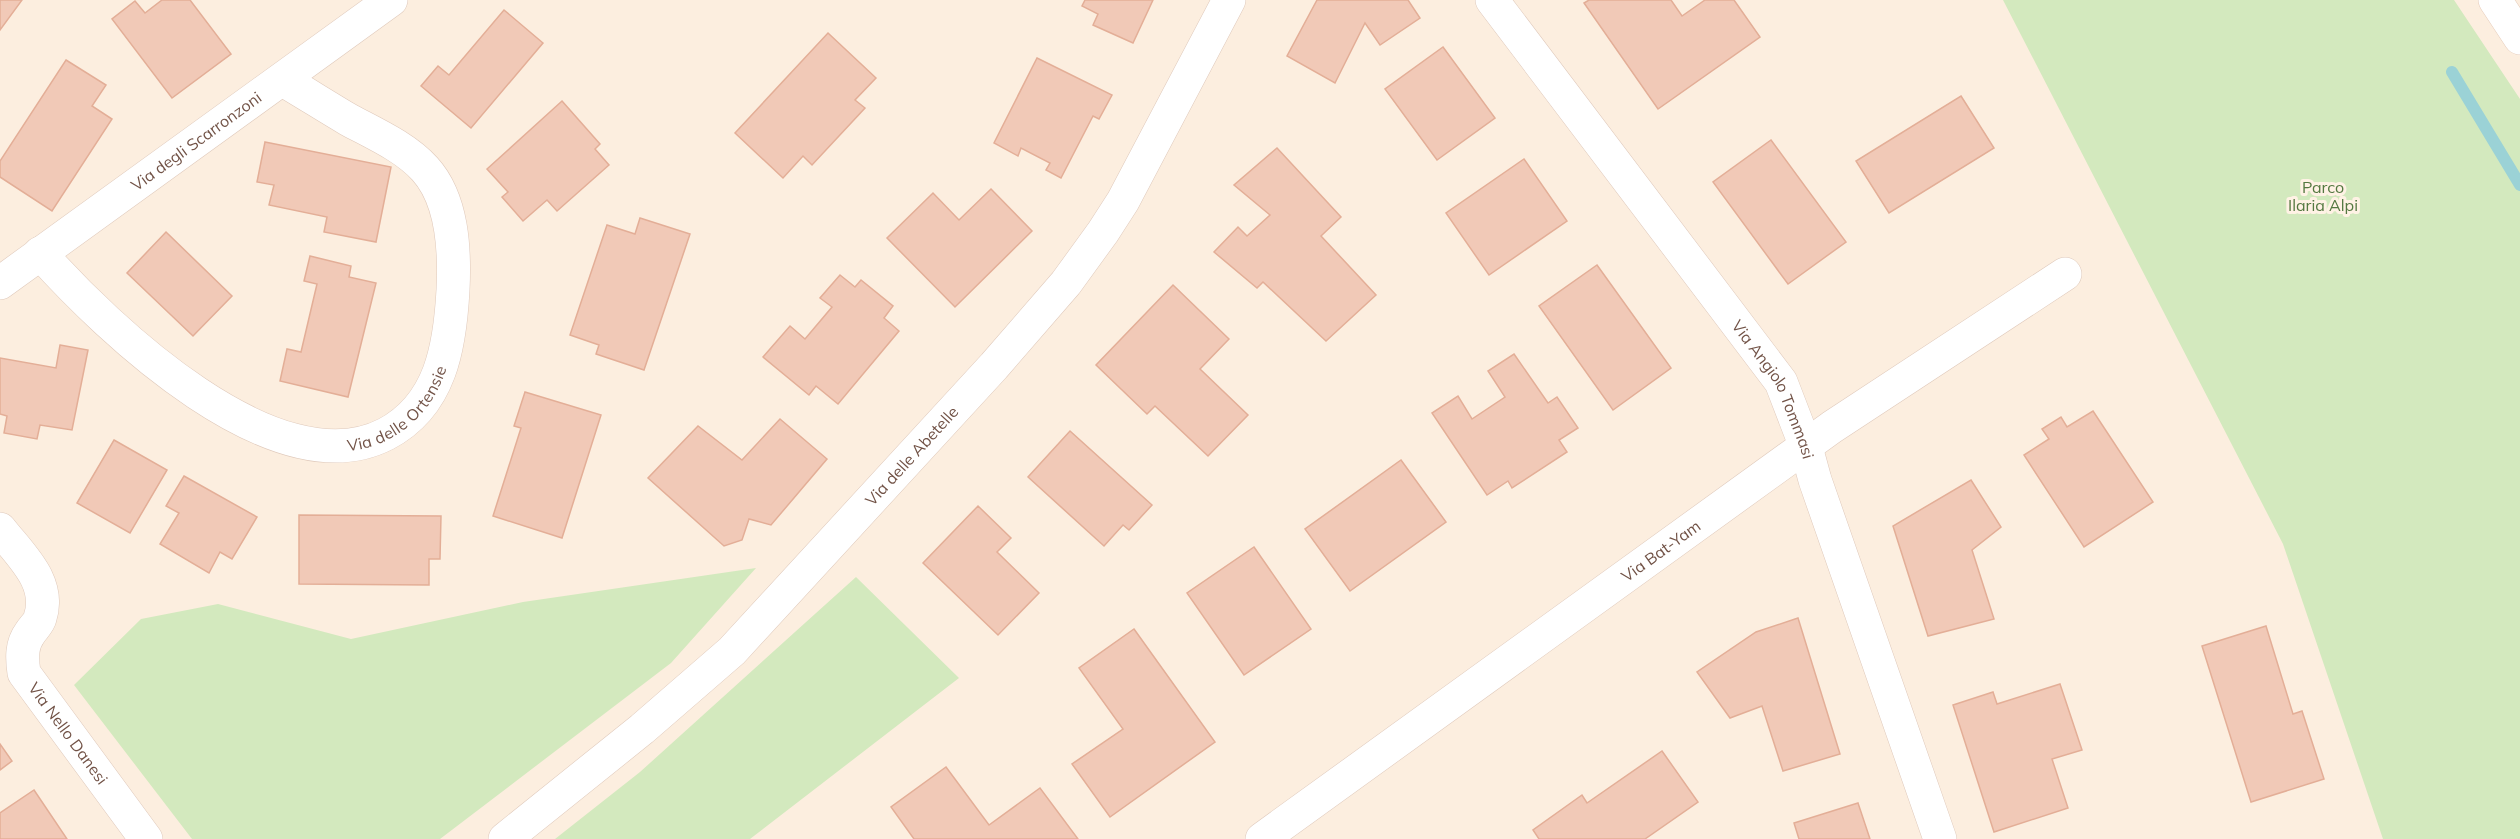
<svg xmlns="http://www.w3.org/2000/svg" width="2520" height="839" font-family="Mulish,sans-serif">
  <rect width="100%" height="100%" fill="#fceedf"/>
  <g fill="#d3e9be">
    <path d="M2003,0H2454L2520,99V839H2383L2283,544Z"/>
    <path d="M756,568L671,663L440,839H192L74,685L141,619L218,604L351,639L523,602Z"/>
    <path d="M856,577L959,678L750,839H555L640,772Z"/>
  </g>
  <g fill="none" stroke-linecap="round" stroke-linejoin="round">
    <path stroke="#9bd2d6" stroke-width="12" d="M2452,72L2520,185"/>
  </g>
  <g fill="#f1c9b7" stroke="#e3ae97" stroke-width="1.5">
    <path d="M0,0H22L0,30Z"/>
    <path d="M162,0H190L231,54L172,98L112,19L135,1L145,13Z"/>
    <path d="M1085,0H1153L1133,43L1093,25L1098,14L1082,6Z"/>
    <path d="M1317,0H1408L1420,18L1380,45L1365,23L1335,83L1287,56Z"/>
    <path d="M1589,0H1671L1682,16L1705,0H1734L1760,37L1658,109L1584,3Z"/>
    <path d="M504,10L543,43L471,128L421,86L438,66L449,75Z"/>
    <path d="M828,33L876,78L855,100L865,108L812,165L803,156L783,178L735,133Z"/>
    <path d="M1443,47L1495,118L1437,160L1385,89Z"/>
    <path d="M1037,58L1112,95L1099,119L1093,116L1061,178L1046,170L1050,163L1021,148L1018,156L994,143Z"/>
    <path d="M66,60L106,85L92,106L112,119L52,211L0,177V161Z"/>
    <path d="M1961,96L1994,148L1889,213L1856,161Z"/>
    <path d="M562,101L600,144L595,149L609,165L557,211L547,200L523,221L502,197L508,192L487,169Z"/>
    <path d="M1771,140L1846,242L1788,284L1713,182Z"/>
    <path d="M265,142L391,167L376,242L324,232L327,217L269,205L274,185L257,182Z"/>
    <path d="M1277,148L1341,217L1321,236L1376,295L1326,341L1263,282L1257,288L1214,252L1238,227L1247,236L1270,215L1234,185Z"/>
    <path d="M1524,159L1567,221L1489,275L1446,213Z"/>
    <path d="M991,189L1032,231L955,307L887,238L933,193L959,220Z"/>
    <path d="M640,218L690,234L644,370L596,354L599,345L570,335L607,225L635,234Z"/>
    <path d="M166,232L232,296L193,336L127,273Z"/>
    <path d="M310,256L351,266L349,277L376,283L348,397L280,381L287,349L301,352L317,284L304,281Z"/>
    <path d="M1597,265L1671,368L1613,410L1539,306Z"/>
    <path d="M840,275L855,287L861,280L893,306L884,318L899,331L838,404L816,386L809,395L763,357L790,326L805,339L832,307L820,298Z"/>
    <path d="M1173,285L1229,339L1200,369L1248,415L1208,456L1155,406L1147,414L1096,365Z"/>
    <path d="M60,345L88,350L72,430L40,425L37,439L4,433L7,416L0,414V358L56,368Z"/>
    <path d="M1514,354L1548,403L1557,397L1578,428L1559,440L1567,452L1512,488L1508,481L1487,495L1432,413L1458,396L1472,419L1505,397L1488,371Z"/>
    <path d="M525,392L601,415L562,538L493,516L521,428L514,426Z"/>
    <path d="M2093,411L2153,502L2084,547L2024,455L2049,439L2042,429L2061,417L2067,427Z"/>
    <path d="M780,419L827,459L771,525L749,519L742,540L724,546L648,478L698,426L742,460Z"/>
    <path d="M1070,431L1152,505L1129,530L1123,525L1104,546L1028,477Z"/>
    <path d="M114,440L167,470L130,533L77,503Z"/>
    <path d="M1401,460L1446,522L1350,591L1305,529Z"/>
    <path d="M184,476L257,517L232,559L220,552L209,573L160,544L179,513L166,506Z"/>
    <path d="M1971,480L2001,527L1972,550L1994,619L1928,636L1893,526Z"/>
    <path d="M978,506L1011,538L997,552L1039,593L998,635L923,563Z"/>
    <path d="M299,515L441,516L440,559H429V585L299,584Z"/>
    <path d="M1254,547L1311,629L1244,675L1187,593Z"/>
    <path d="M1798,618L1840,754L1783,771L1762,706L1730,718L1697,672L1756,632Z"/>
    <path d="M2266,626L2293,714L2302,711L2324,779L2251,802L2202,646Z"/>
    <path d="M1134,629L1215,742L1110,817L1072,764L1123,729L1079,668Z"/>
    <path d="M2060,684L2082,750L2052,759L2068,808L1994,832L1953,705L1993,692L1997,704Z"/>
    <path d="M0,744L12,761L0,770Z"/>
    <path d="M1662,751L1698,802L1645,839H1539L1533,830L1582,795L1587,803Z"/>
    <path d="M946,767L989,825L1040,788L1078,839H914L891,807Z"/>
    <path d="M34,790L67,839H0V813Z"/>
    <path d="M1858,803L1870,839H1799L1794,823Z"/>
  </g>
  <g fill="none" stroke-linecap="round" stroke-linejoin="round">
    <g stroke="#dfc9bb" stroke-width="34">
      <g id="street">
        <path id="s1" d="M1492,0L1781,382L1806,447L1815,480L1940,839"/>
        <path id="s2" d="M40,253C107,328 276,491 386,434C441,405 450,346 453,290C455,250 453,200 425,169C405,147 375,134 349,120C327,107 305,93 283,80"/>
        <path id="s3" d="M0,283L391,0"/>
        <path id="s4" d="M0,529C20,555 52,582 40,618C39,623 33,628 30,633C21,645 22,659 24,673L146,839"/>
        <path id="s5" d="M505,839L642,729L732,651L994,366L1066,283L1103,232L1123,201L1229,0"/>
        <path id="s6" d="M1262,839L1832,427L2065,274"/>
      </g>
    </g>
    <g stroke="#e6ccbb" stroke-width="34">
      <path id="secondary" d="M2495,0L2520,38"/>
    </g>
    <use href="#street" stroke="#fff" stroke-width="33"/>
    <use href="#secondary" stroke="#fff" stroke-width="33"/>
  </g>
  <g text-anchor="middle" stroke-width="6" stroke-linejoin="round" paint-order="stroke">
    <g font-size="16" fill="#725347" stroke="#fff2e5">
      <text dy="6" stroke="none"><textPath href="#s3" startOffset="242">Via degli Scarronzoni</textPath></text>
      <text dy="6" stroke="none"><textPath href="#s1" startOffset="482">Via Angiolo Tommasi</textPath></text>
      <text dy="6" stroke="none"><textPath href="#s2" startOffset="438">Via delle Ortensie</textPath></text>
      <text dy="6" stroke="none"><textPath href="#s5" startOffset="560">Via delle Abetelle</textPath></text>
      <text dy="6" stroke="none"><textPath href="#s6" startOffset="492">Via Bat-Yam</textPath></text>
      <text dy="6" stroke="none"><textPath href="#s4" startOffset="237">Via Nello Danesi</textPath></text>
    </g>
    <g font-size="16" fill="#547840" stroke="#fff2e5">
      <text x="2323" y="193">Parco<tspan x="2323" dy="18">Ilaria Alpi</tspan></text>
    </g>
  </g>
</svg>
